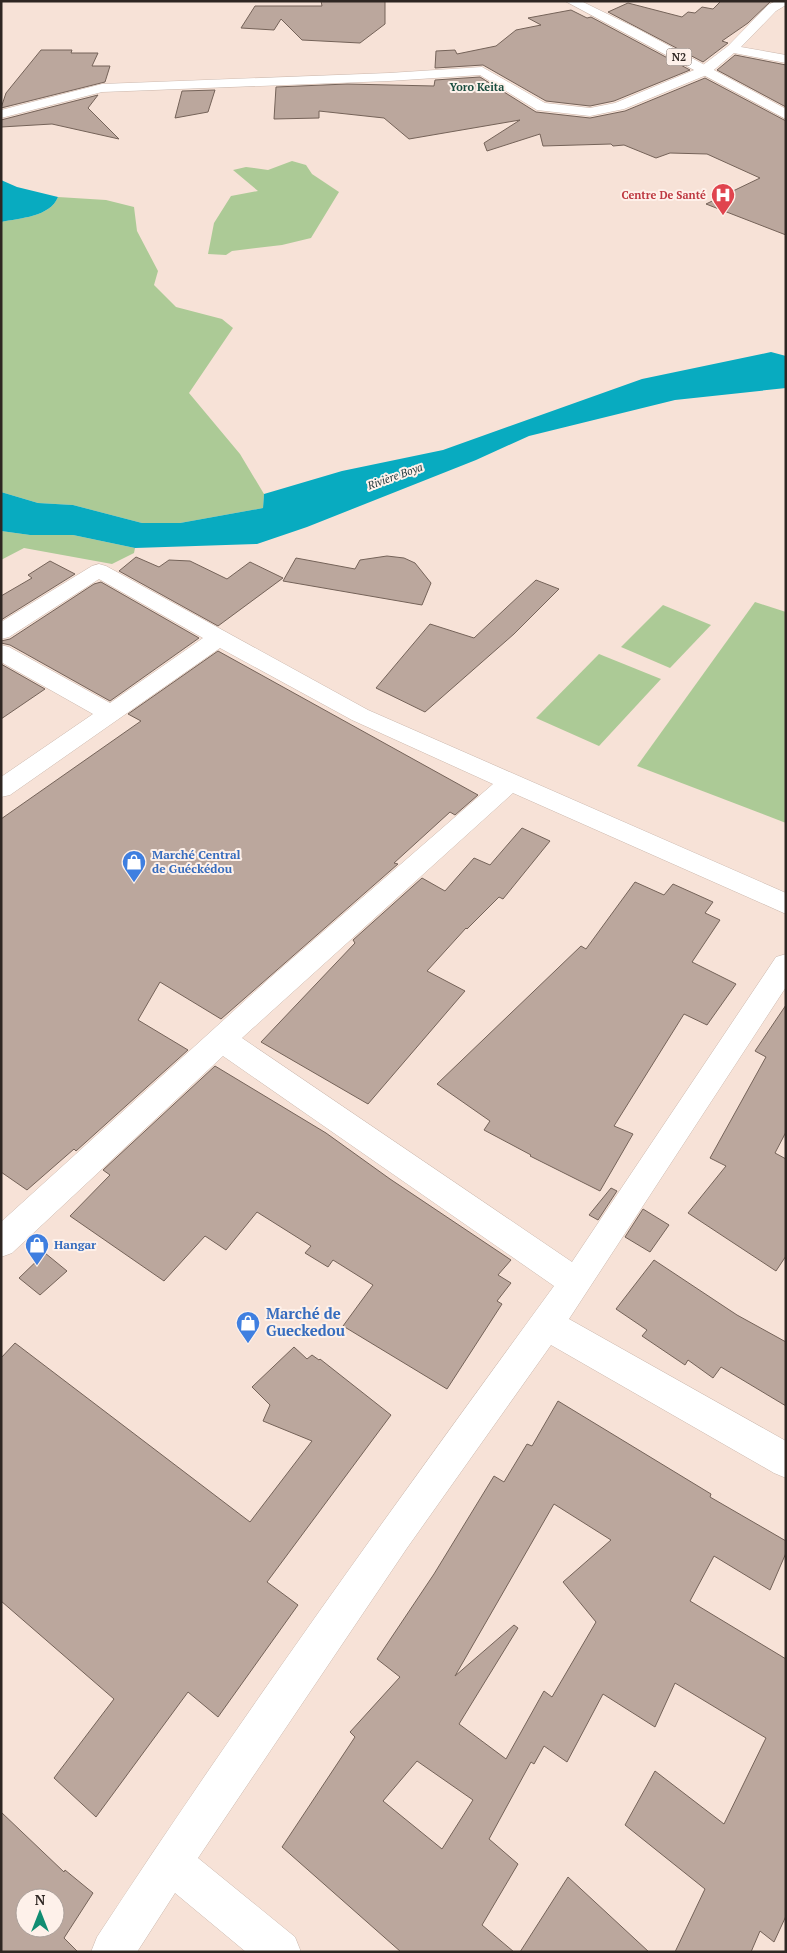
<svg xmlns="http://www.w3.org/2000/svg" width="787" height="1953" font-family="'PT Serif',serif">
  <rect width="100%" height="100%" fill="#f7e2d7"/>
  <g fill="#acca96">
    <path d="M292,161L306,165L312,174L339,192L311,238L282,245L232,251L226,255L208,254L214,223L231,196L258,191L233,170L246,167L268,170Z"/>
    <path d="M58,197L106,200L134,207L137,231L158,271L154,285L176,307L222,319L233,328L189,393L240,454L264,494L263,508L180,523H142L73,505L38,503L1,492V222C20,218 50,217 58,197Z"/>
    <path d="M1,531L30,535H73L135,548L134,553L112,564L24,548L1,560Z"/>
    <path d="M755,602L786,612V823L637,766Z"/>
    <path d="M663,605L711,625L670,668L621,647Z"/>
    <path d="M599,654L661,679L599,746L536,718Z"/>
  </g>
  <g fill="#08abc0">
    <path d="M1,180L17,187L58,197C50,217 20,218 1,222Z"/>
    <path d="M771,352L786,356V388L675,400L529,436L476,460L307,527L257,544L135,548L73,535H30L1,531V492L38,503L73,505L142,523H180L263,508L264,494L342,471L443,450L642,379Z"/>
  </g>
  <g fill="#bba79d" stroke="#756359" fill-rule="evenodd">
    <path d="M321,1H385V24L360,43L302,40L281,19L274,30L241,28L255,6H322Z"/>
    <path d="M721,1H771L748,23L722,41L728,43L703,62L608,12L628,3L682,17L688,12L695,13L702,7L713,9Z"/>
    <path d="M571,10L587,18L591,17L690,70L614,101L590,106L546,101L483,65L435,68L436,51L455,50L457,54L496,46L516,30L541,25L528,18Z"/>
    <path d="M41,50H72L71,53H98L92,66H110L105,82L1,108L6,93Z"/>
    <path d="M735,55L786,65V107L717,70Z"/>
    <path d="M480,77L536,112L590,118L625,111L705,78L786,121V235L706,204L760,178L707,154L670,153L656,158L624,145L613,146L611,144L543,146L540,134L487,151L484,143L520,120L409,139L384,118L319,111V118L274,119L276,87L347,84L434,86L435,80Z"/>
    <path d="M215,90L208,112L175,118L182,91Z"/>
    <path d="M98,95L88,108L119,139L52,124L1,127V120Z"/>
    <path d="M387,556L404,558L415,563L431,583L422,605L283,581L296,558L355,569L360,560Z"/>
    <path d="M136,557L159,567L169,560L190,561L227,579L250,562L283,578L218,626L119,571Z"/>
    <path d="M50,561L75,574L1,620V596L32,578L28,575Z"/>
    <path d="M536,580L559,589L514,634L425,712L376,688L430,624L474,638Z"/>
    <path d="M101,582L199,638L110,701L10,645L1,643V641L10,639L94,584Z"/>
    <path d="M218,651L478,795L455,815L450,812L394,863L398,864L221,1019L160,982L138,1020L188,1050L76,1151L74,1149L27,1190L1,1172V819L141,721L128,714Z"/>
    <path d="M1,664L45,689L1,719Z"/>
    <path d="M522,828L550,841L503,899L499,897L467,929L466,928L427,971L465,991L368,1104L261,1042L355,943L353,940L422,878L445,891L474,858L490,865Z"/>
    <path d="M635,882L664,895L673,884L713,902L705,913L720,920L692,962L736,984L707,1025L684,1014L614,1126L633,1134L600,1191L530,1156L531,1155L484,1130L490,1121L437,1084L581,946L586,949Z"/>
    <path d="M786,1005V1132L775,1153L786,1159V1256L776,1271L688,1213L726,1166L710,1158L766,1057L755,1051Z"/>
    <path d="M215,1066L326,1133L390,1179L511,1260L498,1275L511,1283L497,1301L502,1304L447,1389L343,1326L373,1285L333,1260L328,1267L305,1253L311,1246L257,1212L226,1250L205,1236L164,1281L70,1216L110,1175L103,1170Z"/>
    <path d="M611,1188L617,1191L598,1220L589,1215Z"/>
    <path d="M643,1209L669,1225L650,1252L625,1237Z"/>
    <path d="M45,1253L67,1271L40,1295L19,1278Z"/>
    <path d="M654,1260L737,1315L786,1342V1406L721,1367L713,1378L688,1360L685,1365L642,1336L647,1330L616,1309Z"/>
    <path d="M15,1343L250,1522L312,1441L263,1421L270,1405L252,1387L294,1347L307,1359L312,1355L319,1360L320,1359L391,1415L267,1582L298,1605L218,1717L188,1692L96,1817L54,1778L114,1699L1,1601V1358Z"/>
    <path d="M558,1401L711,1494L710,1497L786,1541V1553L770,1590L714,1556L690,1601L786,1659V1916L774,1942L760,1931L751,1952H675L705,1889L625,1825L655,1771L724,1824L766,1738L675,1683L655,1727L603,1694L567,1762L544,1746L534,1764L531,1762L489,1839L518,1864L482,1925L514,1952H401L282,1847L355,1737L350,1732L400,1677L377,1659L434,1574L494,1476L504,1482L527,1444L532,1446ZM554,1504L611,1540L563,1582L596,1622L552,1697L544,1691L506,1759L459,1724L518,1628L514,1625L455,1676ZM417,1761L473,1800L442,1849L383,1801Z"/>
    <path d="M1,1812L64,1872L65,1870L93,1893L64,1938L78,1952H1ZM25,1898H55V1928H25Z"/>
    <path d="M568,1877L649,1952H520Z"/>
  </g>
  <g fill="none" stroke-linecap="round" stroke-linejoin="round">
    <g stroke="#cbb7ac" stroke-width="1">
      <g id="minor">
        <path d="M776,1H786V5L776,11L741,47L786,55V63L734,53L709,74L624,109L590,116L537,110L480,75L389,81L102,92L1,118V110L102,84L389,73L482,67L545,103L590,108L615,103L699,68L728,46L768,5Z"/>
        <path d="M99,564L106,566L368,710L786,893V914L513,793L242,1038L572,1262L776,957L786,954V987L569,1319L786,1441V1478L774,1473L551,1345L407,1548L198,1858L295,1937L301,1952H246L175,1893L137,1952H91L97,1937C242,1715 398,1500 554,1286L223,1056L12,1253L1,1257V1222L271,977L493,784L352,720L220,648L10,795L1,797V777L93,714L1,662V645L9,647L110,703L203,638L99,579L9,637L1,639V622L92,566Z"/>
      </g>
    </g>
    <g stroke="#cbb7ac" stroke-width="1">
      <path id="highway" d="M565,1H581L636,28L786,109V119Z"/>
    </g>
    <use href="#minor" fill="#fff" fill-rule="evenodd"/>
    <use href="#highway" fill="#fff" fill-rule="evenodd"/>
  </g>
  <defs>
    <g id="hospital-pin" transform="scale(1.25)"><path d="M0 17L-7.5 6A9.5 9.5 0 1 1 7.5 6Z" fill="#e0444e" stroke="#fef1ea"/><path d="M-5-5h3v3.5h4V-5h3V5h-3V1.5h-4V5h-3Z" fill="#fff"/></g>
    <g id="shop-pin" transform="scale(1.25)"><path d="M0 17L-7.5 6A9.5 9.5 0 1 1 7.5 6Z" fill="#3f7fe0" stroke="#fef1ea"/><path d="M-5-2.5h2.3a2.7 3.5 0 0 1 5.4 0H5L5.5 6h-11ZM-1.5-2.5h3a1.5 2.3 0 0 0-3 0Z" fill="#fff"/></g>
  </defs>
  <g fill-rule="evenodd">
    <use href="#hospital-pin" x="723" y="195"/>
    <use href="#shop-pin" x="134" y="862"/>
    <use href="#shop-pin" x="37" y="1245"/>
    <use href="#shop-pin" x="248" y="1323"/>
  </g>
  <g text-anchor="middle" stroke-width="4" stroke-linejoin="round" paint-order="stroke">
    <rect fill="#fef1ea" stroke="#6c635e" stroke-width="1" x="666.5" y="48.5" width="25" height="17" rx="4"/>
    <g font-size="11" font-weight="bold" fill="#2e2622">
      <text x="679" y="61">N2</text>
    </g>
    <g font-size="11" font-weight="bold" fill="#1a4e40" stroke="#fef1ea">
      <text x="477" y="91">Yoro Keita</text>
    </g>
    <g font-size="11" font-weight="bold" fill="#be3a42" stroke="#fef1ea" text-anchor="end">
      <text x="706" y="199">Centre De Santé</text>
    </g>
    <g font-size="11" font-style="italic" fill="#22383d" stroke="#fef1ea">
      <text transform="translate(395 476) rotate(-20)" y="4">Rivière Boya</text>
    </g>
    <g font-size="12" font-weight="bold" fill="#366cbe" stroke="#fef1ea" text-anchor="start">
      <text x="152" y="859">Marché Central<tspan x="152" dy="14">de Guéckédou</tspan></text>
      <text x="54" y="1249">Hangar</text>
    </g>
    <g font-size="15" font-weight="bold" fill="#366cbe" stroke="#fef1ea" text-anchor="start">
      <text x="266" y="1319">Marché de<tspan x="266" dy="17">Gueckedou</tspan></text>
    </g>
  </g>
  <rect width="787" height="1953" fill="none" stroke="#2e2622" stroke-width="5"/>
  <g transform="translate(40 1913)"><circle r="24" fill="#fef1ea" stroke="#aba09a"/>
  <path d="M0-4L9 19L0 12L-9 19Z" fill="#118d72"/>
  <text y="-8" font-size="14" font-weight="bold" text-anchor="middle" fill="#2e2622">N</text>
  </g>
</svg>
